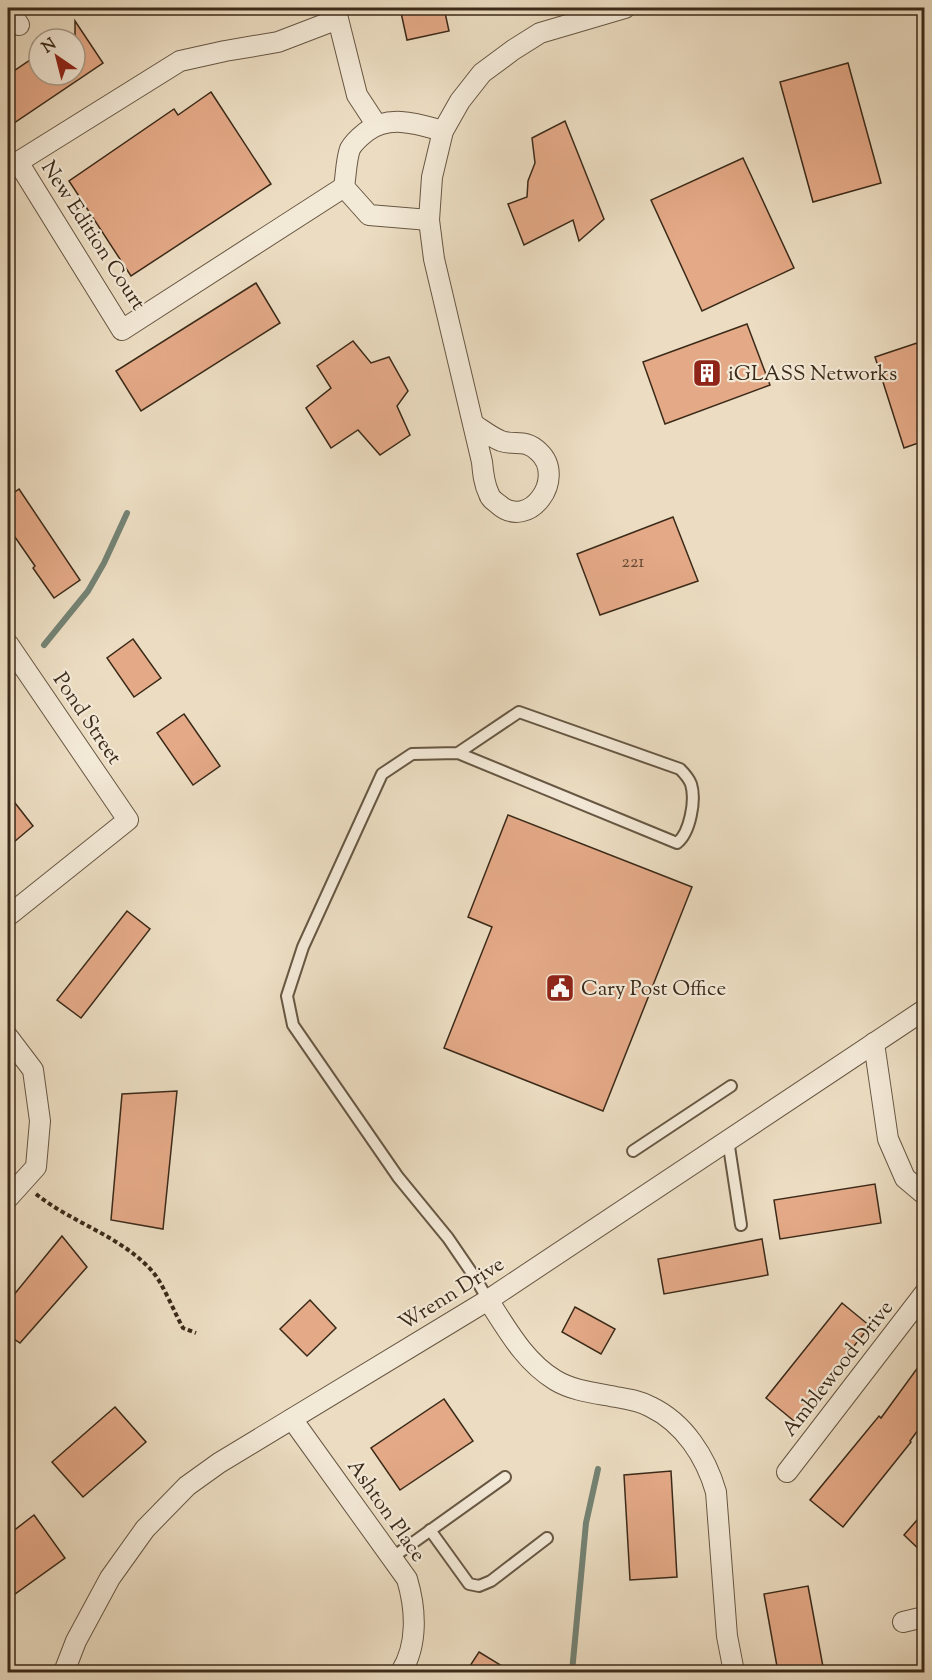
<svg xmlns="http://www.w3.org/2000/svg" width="932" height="1680" font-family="'Sorts Mill Goudy',serif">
  <rect width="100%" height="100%" fill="#ecddc2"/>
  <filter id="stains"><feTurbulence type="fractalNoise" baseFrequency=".00333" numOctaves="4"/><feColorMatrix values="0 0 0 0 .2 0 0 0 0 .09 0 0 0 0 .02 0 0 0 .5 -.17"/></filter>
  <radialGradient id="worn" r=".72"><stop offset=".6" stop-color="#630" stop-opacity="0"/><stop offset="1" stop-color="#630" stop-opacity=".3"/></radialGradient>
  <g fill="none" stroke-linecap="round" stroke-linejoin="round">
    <g stroke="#738274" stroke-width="6">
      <path d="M44,645L88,591L104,563L127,513"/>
      <path d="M572,1672L586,1523L598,1469"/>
    </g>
  </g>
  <g fill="#e4a987" stroke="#3b2a19" stroke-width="1.5">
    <path d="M400,8H444L449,31L407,40Z"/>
    <path d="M75,21L103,63L8,127V75L39,54V75H75Z"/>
    <path d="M848,63L881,183L813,202L780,82Z"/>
    <path d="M211,92L271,184L131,276L69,181L174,109L178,115Z"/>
    <path d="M565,121L604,219L579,241L573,220L524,245L508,204L527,197L528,181L535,163L532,138Z"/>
    <path d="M743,158L794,268L702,311L651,200Z"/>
    <path d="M256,283L280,323L141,411L116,371Z"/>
    <path d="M747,324L770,385L665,424L643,362Z"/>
    <path d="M353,341L371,363L389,357L408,391L397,406L410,435L380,455L358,430L331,448L306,408L331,388L317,366Z"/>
    <path d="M917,343L924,366V441L904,448L875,357Z"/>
    <path d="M19,489L80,580L54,598L33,568L35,566L8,527V497Z"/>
    <path d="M673,517L698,581L600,615L577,554Z"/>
    <path d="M133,639L161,678L134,697L107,658Z"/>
    <path d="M184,714L220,766L193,785L157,733Z"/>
    <path d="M8,794L33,826L8,847Z"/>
    <path d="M508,815L692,887L603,1111L444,1048L492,927L468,917Z"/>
    <path d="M127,911L150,929L81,1018L57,1000Z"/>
    <path d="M177,1091L163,1229L111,1220L122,1094Z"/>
    <path d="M875,1184L881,1223L780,1239L774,1200Z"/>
    <path d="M62,1236L87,1267L20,1343L8,1335V1302Z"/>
    <path d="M762,1239L768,1275L664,1294L658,1259Z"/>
    <path d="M310,1300L336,1328L307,1356L280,1329Z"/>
    <path d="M842,1303L870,1326L794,1421L766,1398Z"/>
    <path d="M575,1307L615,1329L601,1354L562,1332Z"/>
    <path d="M924,1359V1422L910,1441L911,1442L843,1527L810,1500L879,1416L881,1418Z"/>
    <path d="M444,1399L473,1441L400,1490L371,1448Z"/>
    <path d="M115,1407L146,1442L83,1497L52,1462Z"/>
    <path d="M671,1471L677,1577L630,1580L624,1475Z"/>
    <path d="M924,1512V1554L904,1535Z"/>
    <path d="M34,1515L65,1558L8,1599V1535Z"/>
    <path d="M808,1586L824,1672H778L764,1594Z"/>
    <path d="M479,1652L512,1672H466Z"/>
  </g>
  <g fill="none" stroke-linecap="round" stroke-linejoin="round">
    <g stroke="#675743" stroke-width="14">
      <g id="lane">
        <path d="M458,753L677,843C690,833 696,800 691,784C689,779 684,773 680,769L519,712L458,753L412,754L382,774L303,947L287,996L293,1025L398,1177L448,1238L476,1279L488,1300"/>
        <path d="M728,1140L741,1225"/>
        <path d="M633,1151L731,1086"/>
        <path d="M430,1530L469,1584L479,1586L491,1581L547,1538"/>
        <path d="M393,1557L505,1477"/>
      </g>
    </g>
    <g stroke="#675743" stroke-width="22">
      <g id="street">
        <path d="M8,8L19,25"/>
        <path d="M344,187L122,330L18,162L180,61L225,51L278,42L338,19L357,95L376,124"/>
        <path d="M429,220L369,215L344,187C346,176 346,160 350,149C353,143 361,136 366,132C389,114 418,124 443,131"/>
        <path d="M473,424C481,429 491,437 501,441C515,446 525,438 539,452C567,478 529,532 498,504C494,501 490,498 489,494C484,484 483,473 482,462L434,259L429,220L432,177L443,131L460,101L482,73L513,50L540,33L625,8"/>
        <path d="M8,644L128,820L8,916"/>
        <path d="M8,1037L33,1070L40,1121L36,1167L8,1198"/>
        <path d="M874,1043L888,1139L905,1178L924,1194"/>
        <path d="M488,1300C507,1329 524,1361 555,1380C573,1391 595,1393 616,1397C628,1399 640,1401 651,1407C684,1423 706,1457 716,1492L727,1636L734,1672"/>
        <path d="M292,1419L407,1579C416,1609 418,1645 401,1672"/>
        <path d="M787,1472L924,1294"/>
        <path d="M903,1622L924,1617"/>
        <path d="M64,1672L76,1641L110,1578L145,1529L187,1486L219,1463L488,1300L924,1010"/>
      </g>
    </g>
    <path stroke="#3b2a19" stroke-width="4" stroke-dasharray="4.5 3" stroke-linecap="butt" d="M36,1194C72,1223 121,1236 152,1271C163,1283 174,1312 183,1328L196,1333"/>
    <use href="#lane" stroke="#f3e9d7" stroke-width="10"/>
    <use href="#street" stroke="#f3e9d7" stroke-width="20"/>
  </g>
  <defs>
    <g id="building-square" transform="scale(1.5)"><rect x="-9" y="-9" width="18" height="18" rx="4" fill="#8f2418" stroke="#f3e9d7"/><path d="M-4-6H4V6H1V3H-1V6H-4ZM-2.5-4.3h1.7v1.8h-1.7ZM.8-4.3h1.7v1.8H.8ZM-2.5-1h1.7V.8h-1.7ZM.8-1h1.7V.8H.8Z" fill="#fff"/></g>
    <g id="civic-square" transform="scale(1.5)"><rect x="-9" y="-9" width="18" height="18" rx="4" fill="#8f2418" stroke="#f3e9d7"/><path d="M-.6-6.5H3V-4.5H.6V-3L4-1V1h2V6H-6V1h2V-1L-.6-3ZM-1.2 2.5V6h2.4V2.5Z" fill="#fff"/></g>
  </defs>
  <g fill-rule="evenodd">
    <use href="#building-square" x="707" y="373"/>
    <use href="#civic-square" x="560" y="988"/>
  </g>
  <g text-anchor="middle" stroke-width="4.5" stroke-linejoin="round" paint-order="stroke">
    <g font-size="18" fill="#654a34">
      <text x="633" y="567">221</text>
    </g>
    <g font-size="21" fill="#3b2a19" stroke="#f3e9d7">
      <text transform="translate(94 235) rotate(57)" y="7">New Edition Court</text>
      <text transform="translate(88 718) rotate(56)" y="7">Pond Street</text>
      <text transform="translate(451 1293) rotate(-32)" y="7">Wrenn Drive</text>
      <text transform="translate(837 1368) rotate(-52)" y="7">Amblewood Drive</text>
      <text transform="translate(387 1510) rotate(55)" y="7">Ashton Place</text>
    </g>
    <g font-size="21" fill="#3b2a19" stroke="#f3e9d7" text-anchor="start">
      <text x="728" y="380">iGLASS Networks</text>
      <text x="581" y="995">Cary Post Office</text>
    </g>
  </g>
  <rect width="932" height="1680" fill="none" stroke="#ecddc2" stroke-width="30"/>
  <rect x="9" y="9" width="914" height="1662" fill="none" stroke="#3b2a19" stroke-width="3"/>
  <rect x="15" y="15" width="902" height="1650" fill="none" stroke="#3b2a19" stroke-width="1.5"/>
  <g transform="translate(57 57) rotate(325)"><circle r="28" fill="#f3e9d7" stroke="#a99d8b" stroke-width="1.5"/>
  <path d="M0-4.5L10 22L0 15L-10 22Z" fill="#8f2418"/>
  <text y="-9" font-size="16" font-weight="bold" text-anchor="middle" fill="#3b2a19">N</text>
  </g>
  <rect width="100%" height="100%" filter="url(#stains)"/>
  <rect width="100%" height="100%" fill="url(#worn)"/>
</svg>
